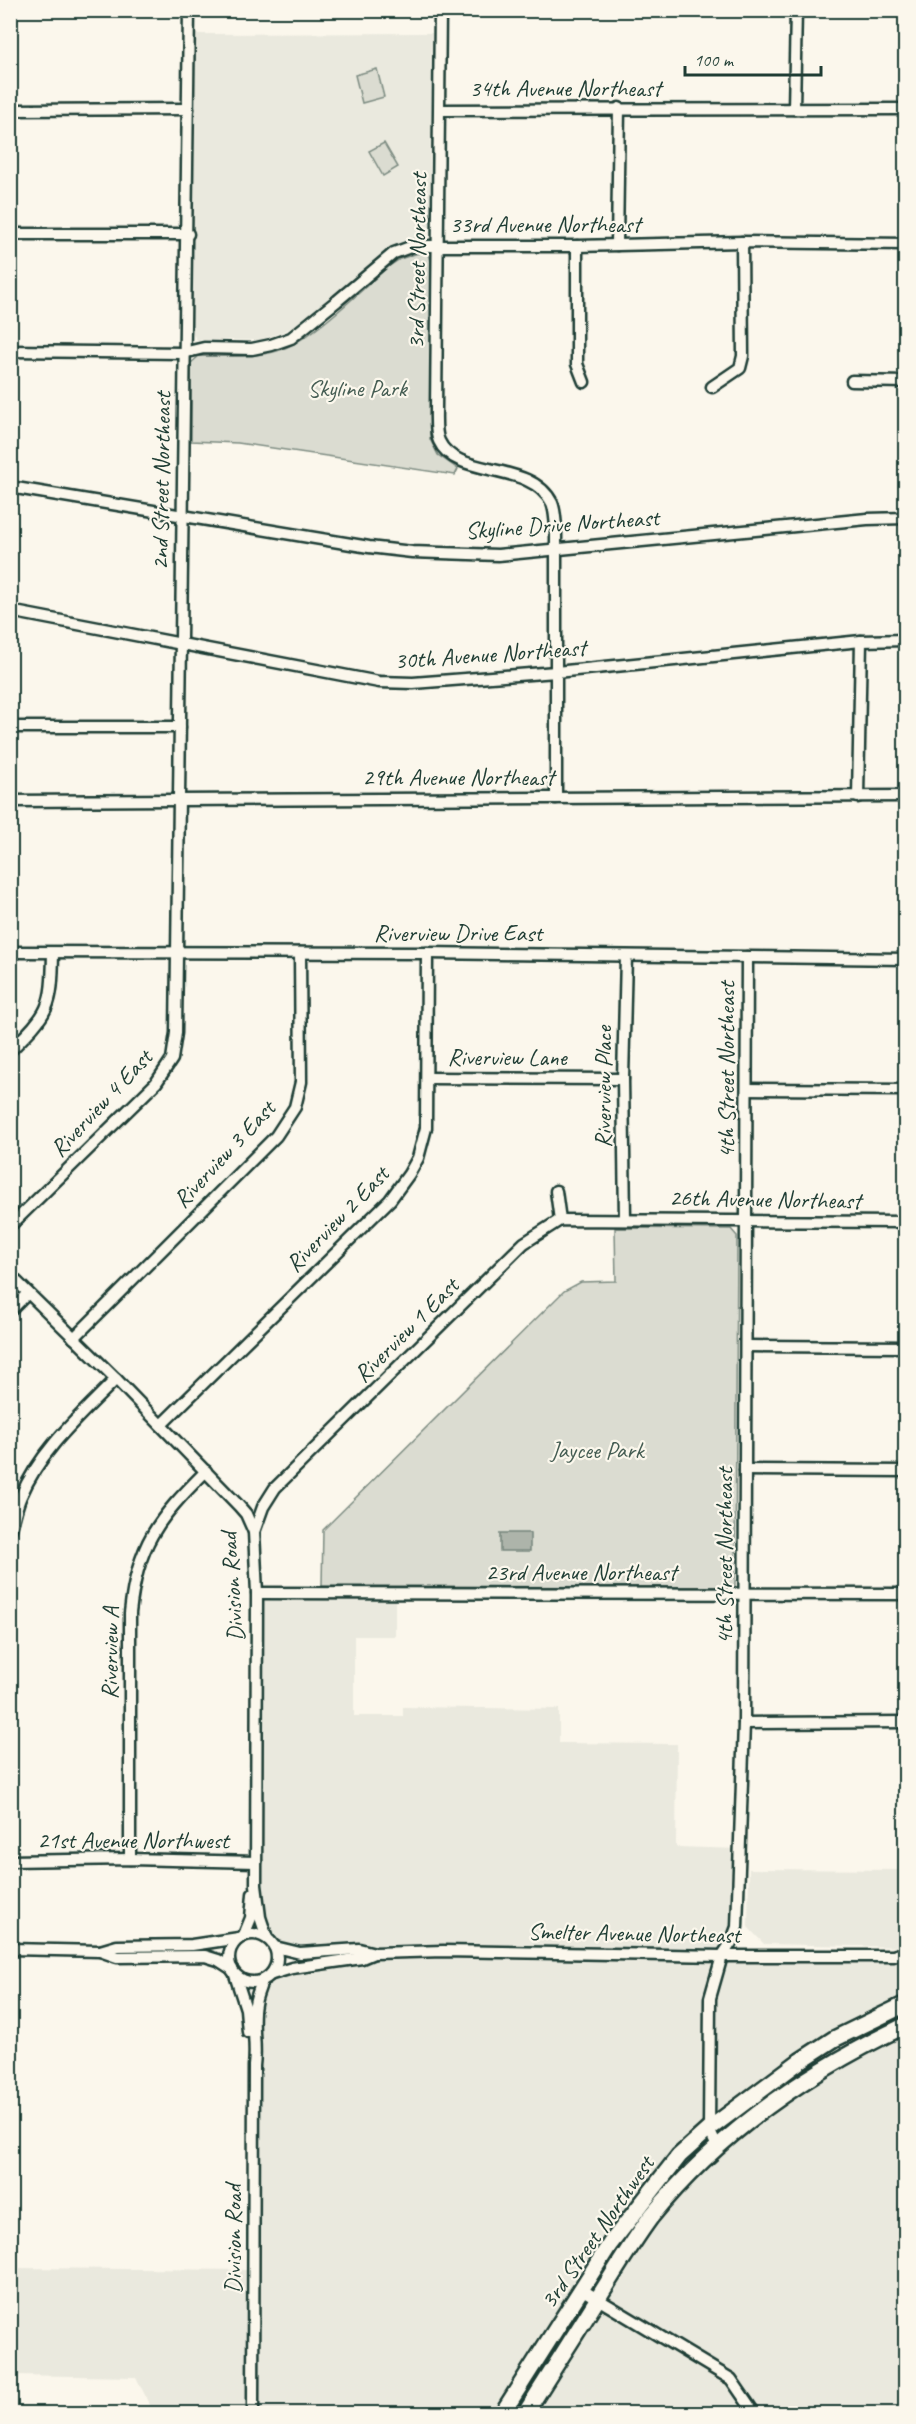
<svg xmlns="http://www.w3.org/2000/svg" width="916" height="2424" font-family="Caveat,sans-serif">
  <rect width="100%" height="100%" fill="#fbf7ec"/>
  <filter id="ink" filterUnits="userSpaceOnUse"><feTurbulence type="fractalNoise" baseFrequency=".0167" numOctaves="2"/><feDisplacementMap in="SourceGraphic" scale="12" xChannelSelector="R" yChannelSelector="G"/><feConvolveMatrix kernelMatrix="1 2 1 2 8 2 1 2 1" color-interpolation-filters="sRGB"/></filter>
  <g filter="url(#ink)">
    <g fill="#eae9de">
      <path d="M432,33L430,229L427,237L390,247L303,321L285,331L260,340H197L192,333L196,34Z"/>
      <path d="M257,1593H395V1636H354V1716H403V1707L559,1709V1743L677,1744L676,1847L741,1849L739,1914L722,1956H893L905,1961V2004L834,2039L679,2156L502,2413H154L136,2377L11,2375V2268L253,2270L254,2019L262,1981L272,1974L374,1953L320,1952L275,1947L267,1938L260,1917Z"/>
      <path d="M749,1869L905,1870V1947L764,1944L748,1927Z"/>
      <path d="M905,2025V2413L525,2414L650,2219L792,2088Z"/>
    </g>
    <g fill="#dbdcd1" stroke="#7d8c82" stroke-width="1.5">
      <path d="M377,69L384,97L362,103L355,75Z"/>
      <path d="M384,143L398,167L383,176L369,151Z"/>
      <path d="M418,253H425L430,257L432,267L430,439L438,455L458,469L455,475L238,443L191,441V363L199,356C225,356 252,358 277,351C311,341 360,291 388,267L400,259Z"/>
      <path d="M615,1228L731,1229L737,1236L735,1587L322,1586L323,1530L564,1291L581,1282L616,1281Z"/>
    </g>
    <rect fill="#adb4aa" stroke="#74847b" stroke-width="1.5" x="500" y="1533" width="30" height="18"/>
    <g fill="none" stroke-linecap="round" stroke-linejoin="round">
      <g stroke="#1f3d34" stroke-width="15">
        <g id="minor">
          <path d="M440,10L436,409C436,419 435,433 439,441C456,479 531,460 552,503C555,510 555,519 556,526V798"/>
          <path d="M794,109L796,10"/>
          <path d="M10,110L188,109"/>
          <path d="M441,110L906,109"/>
          <path d="M10,234H188"/>
          <path d="M617,245L619,108"/>
          <path d="M577,246V364L584,382"/>
          <path d="M10,351L183,353L204,348L252,349L271,345L291,338L337,301L394,253L413,246H577L742,242L906,244"/>
          <path d="M852,381L906,382"/>
          <path d="M712,387L740,368L743,356L742,242"/>
          <path d="M10,487L369,547L412,552L498,555L867,519L906,518"/>
          <path d="M10,611L379,682L413,683L556,672L861,641L906,640"/>
          <path d="M18,727H180"/>
          <path d="M858,797L861,641"/>
          <path d="M10,801L906,796"/>
          <path d="M10,952L427,953L906,959"/>
          <path d="M10,1051C50,1011 52,1009 53,953"/>
          <path d="M427,1078L623,1079"/>
          <path d="M747,1089L906,1090"/>
          <path d="M556,1191L560,1220"/>
          <path d="M625,1219L623,1079L626,956"/>
          <path d="M10,1226L156,1083L172,1059L176,1033L189,10"/>
          <path d="M10,1275L116,1379L239,1506L246,1514L254,1532L257,1593L256,1885L260,1917L267,1938"/>
          <path d="M10,1311L28,1293"/>
          <path d="M74,1338L276,1136L295,1107L301,1082L300,953"/>
          <path d="M746,1346L906,1347"/>
          <path d="M161,1425L390,1200L409,1174L418,1158L426,1128L427,953"/>
          <path d="M745,1470L906,1471"/>
          <path d="M10,1532C14,1520 16,1507 21,1496C41,1449 81,1415 116,1379"/>
          <path d="M254,1532L263,1507L275,1488L524,1243L560,1220L906,1222"/>
          <path d="M257,1593L906,1594"/>
          <path d="M744,1723L906,1722"/>
          <path d="M130,1859V1613C137,1544 158,1519 206,1471"/>
          <path d="M10,1861L130,1859L256,1862"/>
          <circle cx="253" cy="1958" r="24"/>
          <path d="M244,1935L251,1918L253,1894"/>
          <path d="M275,1947L300,1953L359,1949L375,1953L443,1951L722,1956H893L906,1952"/>
          <path d="M10,1949L100,1951L117,1957L205,1956L218,1960L232,1969"/>
          <path d="M100,1951L117,1946L192,1945L239,1938"/>
          <path d="M272,1974L292,1968L362,1958L374,1953"/>
          <path d="M235,1975L246,2009L248,2032"/>
          <path d="M717,2147L709,2129L710,1998L722,1956L731,1943L737,1927L744,1723L747,957"/>
          <path d="M581,2289L731,2379L755,2414"/>
          <path d="M253,2414L254,2066C257,2045 251,2024 255,2004C256,1996 260,1988 262,1981"/>
        </g>
      </g>
      <g stroke="#1f3d34" stroke-width="20">
        <g id="highway">
          <path d="M502,2414L610,2244L679,2156L709,2129L800,2061L834,2039L906,2004"/>
          <path d="M525,2414C549,2375 574,2337 598,2298C615,2271 631,2244 650,2218C717,2134 809,2071 906,2025"/>
        </g>
      </g>
      <use href="#minor" stroke="#fbf7ec" stroke-width="10"/>
      <use href="#highway" stroke="#fbf7ec" stroke-width="15"/>
    </g>
  </g>
  <g text-anchor="middle" stroke-width="4.5" stroke-linejoin="round" paint-order="stroke">
    <g font-size="24" fill="#1f3d34" stroke="#fbf7ec">
      <text x="565" y="96">34th Avenue Northeast</text>
      <text x="545" y="232">33rd Avenue Northeast</text>
      <text transform="translate(417 261) rotate(-89)" y="8">3rd Street Northeast</text>
      <text transform="translate(161 481) rotate(-89)" y="8">2nd Street Northeast</text>
      <text transform="translate(562 524) rotate(-4)" y="8">Skyline Drive Northeast</text>
      <text transform="translate(490 654) rotate(-4)" y="8">30th Avenue Northeast</text>
      <text x="458" y="785">29th Avenue Northeast</text>
      <text x="458" y="941">Riverview Drive East</text>
      <text x="507" y="1065">Riverview Lane</text>
      <text transform="translate(726 1070) rotate(-90)" y="8">4th Street Northeast</text>
      <text transform="translate(603 1087) rotate(-90)" y="8">Riverview Place</text>
      <text transform="translate(101 1103) rotate(-47)" y="8">Riverview 4 East</text>
      <text transform="translate(224 1154) rotate(-47)" y="8">Riverview 3 East</text>
      <text transform="translate(765 1199) rotate(1)" y="8">26th Avenue Northeast</text>
      <text transform="translate(337 1219) rotate(-46)" y="8">Riverview 2 East</text>
      <text transform="translate(406 1330) rotate(-45)" y="8">Riverview 1 East</text>
      <text transform="translate(724 1556) rotate(-90)" y="8">4th Street Northeast</text>
      <text x="581" y="1580">23rd Avenue Northeast</text>
      <text transform="translate(232 1587) rotate(-94)" y="8">Division Road</text>
      <text transform="translate(110 1653) rotate(-89)" y="8">Riverview A</text>
      <text x="133" y="1848">21st Avenue Northwest</text>
      <text transform="translate(634 1933) rotate(1)" y="8">Smelter Avenue Northeast</text>
      <text transform="translate(597 2232) rotate(-55)" y="8">3rd Street Northwest</text>
      <text transform="translate(233 2239) rotate(-90)" y="8">Division Road</text>
    </g>
    <g font-size="24" fill="#455d53" stroke="#fbf7ec">
      <text x="357" y="396">Skyline Park</text>
      <text x="597" y="1458">Jaycee Park</text>
    </g>
  </g>
  <rect width="916" height="2424" fill="none" stroke="#fbf7ec" stroke-width="36"/>
  <rect x="18" y="18" width="880" height="2388" fill="none" stroke="#1f3d34" stroke-width="2" filter="url(#ink)"/>
  <path d="M685 66v9h136v-9" fill="none" stroke="#1f3d34" stroke-width="3"/>
  <text x="694" y="66" font-size="18" fill="#1f3d34" stroke="#fbf7ec" stroke-width="4.5" paint-order="stroke">100 m</text>
</svg>
